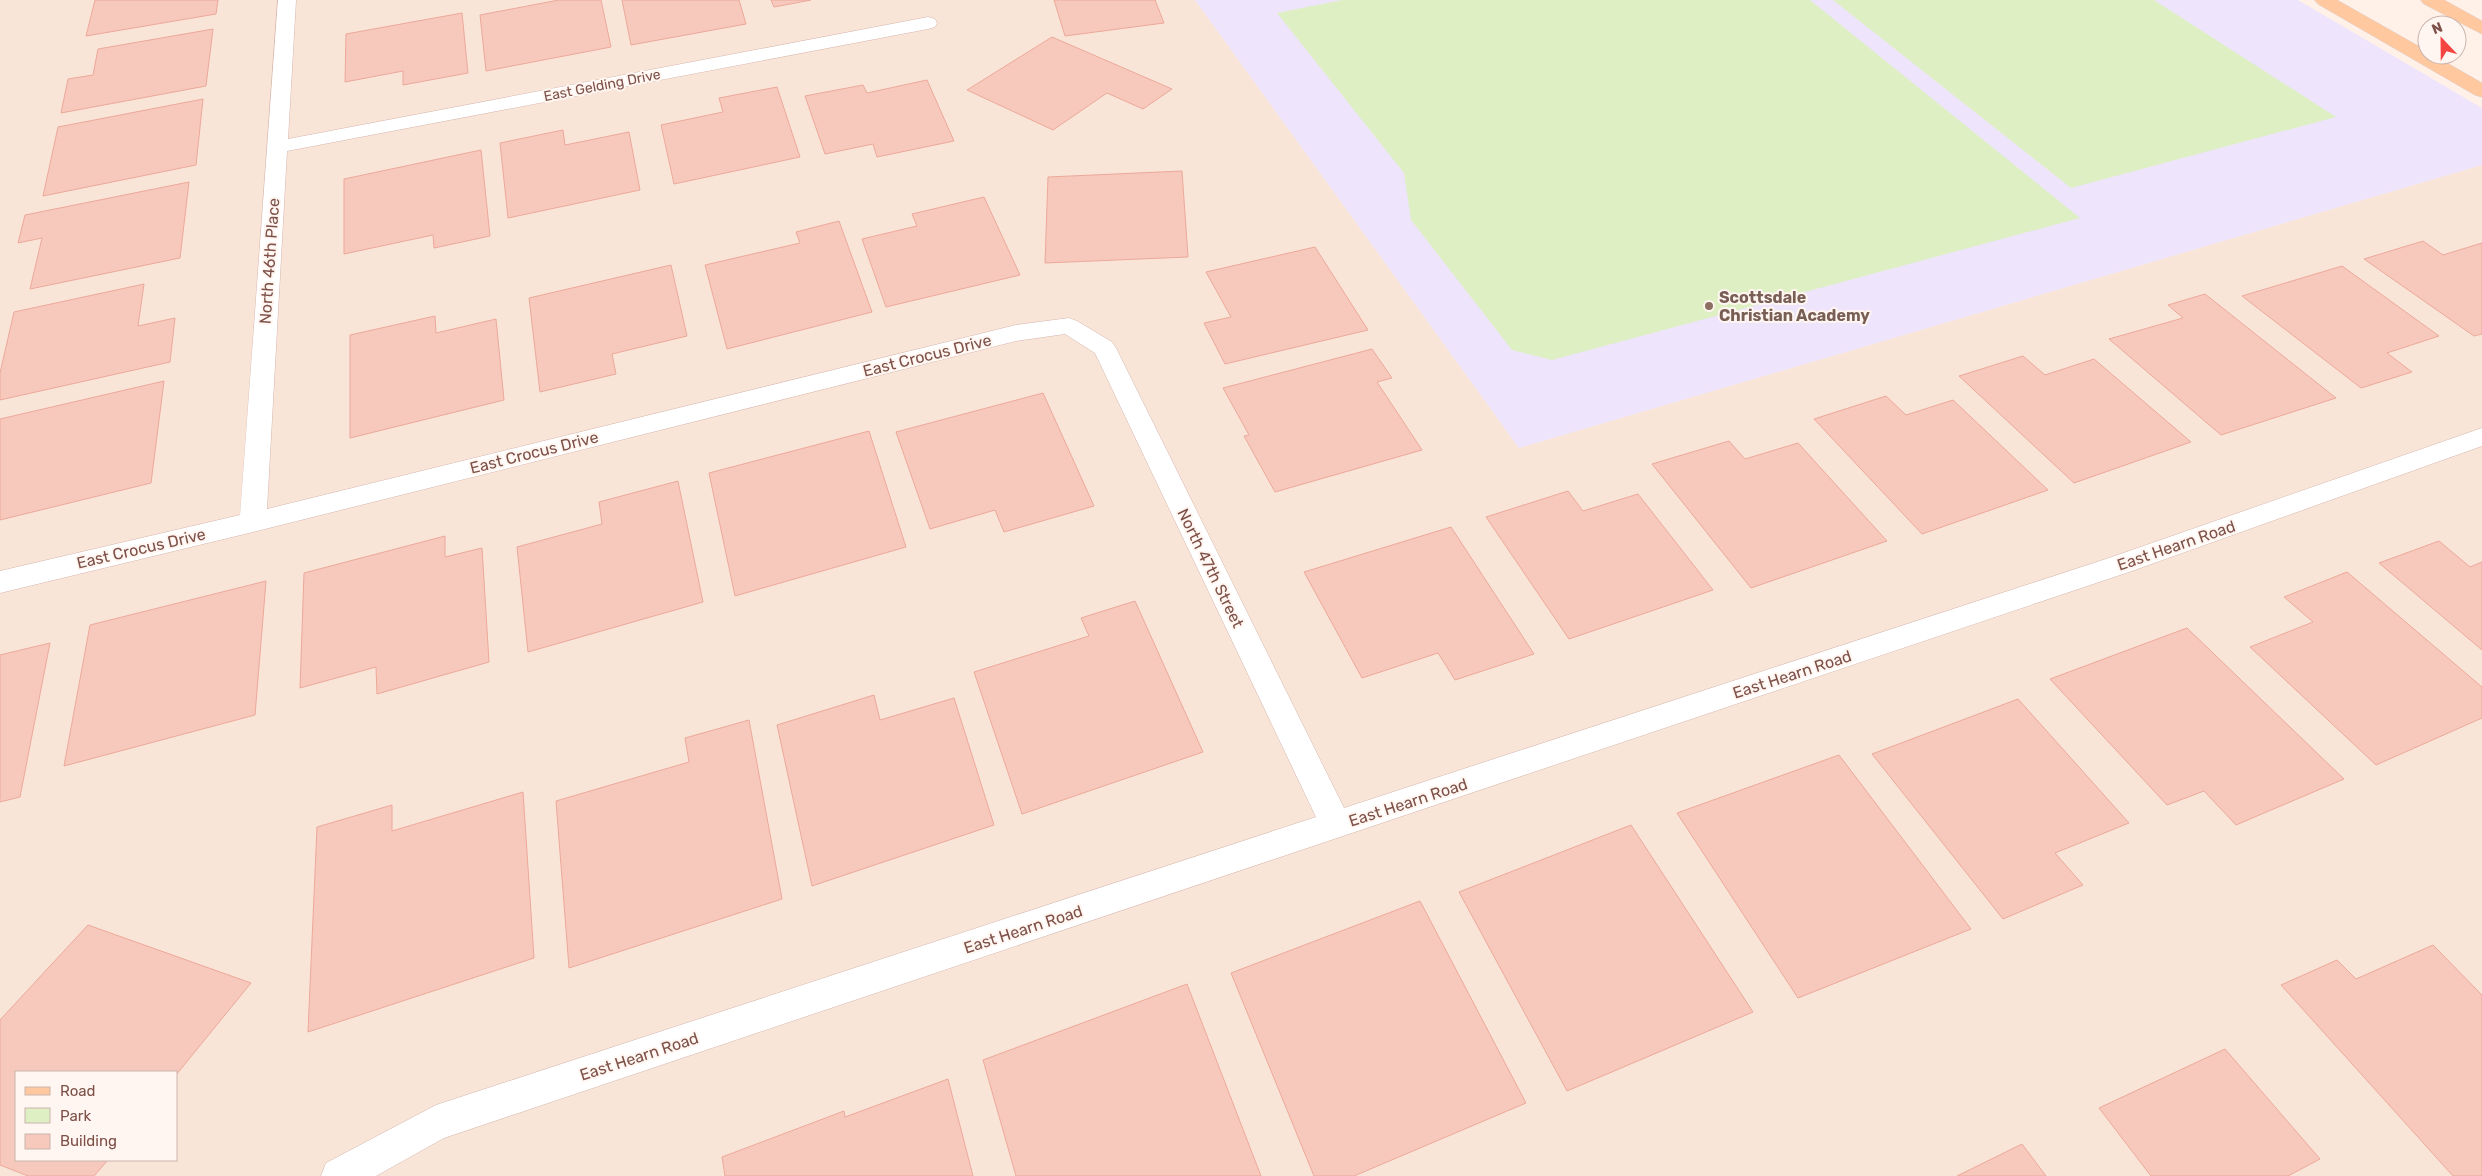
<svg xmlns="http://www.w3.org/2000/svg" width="2482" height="1176" font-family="Rubik,sans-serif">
  <rect width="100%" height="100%" fill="#fff1e8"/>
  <path fill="#f9e4d8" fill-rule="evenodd" d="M0,0H1195L1519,448L2482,165V1176H0ZM16,1072H176V1160H16Z"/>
  <path fill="#eee4fb" d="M1195,0H2298L2482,108V165L1519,448Z"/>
  <g fill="#deefc4">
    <path d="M1342,0H1810L2080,218L1552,360L1512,350L1411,220L1404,173L1277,13Z"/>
    <path d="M1833,0H2154L2336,117L2071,188Z"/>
  </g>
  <g fill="#f7c8bc" stroke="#eca99a">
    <path d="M95,0H218L216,14L86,36Z"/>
    <path d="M559,0H601L611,47L486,71L480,15Z"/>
    <path d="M622,0H739L746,24L631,45Z"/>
    <path d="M771,0H811L774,7Z"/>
    <path d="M1054,0H1155L1164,23L1065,36Z"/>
    <path d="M462,13L468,73L403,85V71L345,82L346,34Z"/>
    <path d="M213,29L206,86L61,113L68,79L93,75L98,49Z"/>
    <path d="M1052,37L1172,89L1143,109L1107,93L1053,130L967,90Z"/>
    <path d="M927,80L954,141L877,157L873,144L825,154L805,96L863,85L867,93Z"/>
    <path d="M777,87L800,157L674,184L661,125L723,112L719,98Z"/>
    <path d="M203,99L196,165L43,196L58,127Z"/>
    <path d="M563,130L565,145L629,132L640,190L508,218L500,143Z"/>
    <path d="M481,150L490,236L434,248L433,235L344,254V179Z"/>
    <path d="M1182,171L1188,257L1045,263L1048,177Z"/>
    <path d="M189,182L180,258L30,289L42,238L18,243L25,215Z"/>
    <path d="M984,197L1020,275L886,307L862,239L917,226L912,214Z"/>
    <path d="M839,221L872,312L727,349L705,265L800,243L796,232Z"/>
    <path d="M2423,241L2443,255L2482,243V334L2474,336L2364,259Z"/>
    <path d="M1315,247L1368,330L1225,364L1204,323L1231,317L1206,272Z"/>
    <path d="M671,265L687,336L612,354L616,374L540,392L529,298Z"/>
    <path d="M2342,266L2439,336L2387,353L2412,372L2361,388L2242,296Z"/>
    <path d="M144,284L138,326L175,318L170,362L0,400V373L14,312Z"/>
    <path d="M2205,294L2336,398L2221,435L2109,339L2183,318L2168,305Z"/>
    <path d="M435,316L436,333L496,319L504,400L350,438V335Z"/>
    <path d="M1372,349L1392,378L1377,382L1422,450L1275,492L1244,436L1249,435L1223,388Z"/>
    <path d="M2023,356L2045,375L2094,359L2191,442L2074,483L1959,376Z"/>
    <path d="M164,381L151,483L0,520V419Z"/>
    <path d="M1043,393L1094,506L1004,532L995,510L930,529L896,432Z"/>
    <path d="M1886,396L1906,415L1953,400L2048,490L1922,534L1814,419Z"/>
    <path d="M869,431L906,547L735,596L709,473Z"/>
    <path d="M1729,441L1745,459L1798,443L1887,541L1751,588L1652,464Z"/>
    <path d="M678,481L703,602L528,652L517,547L602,524L599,502Z"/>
    <path d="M1568,491L1583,511L1638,494L1713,590L1569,639L1486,517Z"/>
    <path d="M1451,527L1534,654L1455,680L1438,653L1362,678L1304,572Z"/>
    <path d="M445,536V557L482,548L489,662L377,694L376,667L300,688L304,573Z"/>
    <path d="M2439,541L2470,567L2482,562V650L2379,563Z"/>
    <path d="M2347,572L2482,687V718L2376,765L2250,647L2313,622L2284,597Z"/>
    <path d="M266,581L255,715L64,766L90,625Z"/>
    <path d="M1135,601L1203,752L1022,814L974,672L1089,636L1081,618Z"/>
    <path d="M2187,628L2344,779L2236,825L2204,791L2167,805L2050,679Z"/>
    <path d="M50,643L20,797L0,802V655Z"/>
    <path d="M874,695L880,720L954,698L994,825L812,886L777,725Z"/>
    <path d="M2018,699L2129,823L2055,853L2083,885L2003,919L1872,754Z"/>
    <path d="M749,720L782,899L569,968L556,801L689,762L685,738Z"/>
    <path d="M1839,755L1971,929L1798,998L1677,813Z"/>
    <path d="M523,792L534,958L308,1032L317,827L392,805V831Z"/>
    <path d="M1631,825L1753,1012L1567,1091L1459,892Z"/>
    <path d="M1420,901L1526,1103L1354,1176H1314L1231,973Z"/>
    <path d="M88,925L251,983L176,1075V1072H16V1160H108L94,1176H28L0,1165V1020Z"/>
    <path d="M2433,945L2482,995V1176H2453L2281,985L2337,960L2356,979Z"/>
    <path d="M1187,984L1261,1176H1016L983,1060Z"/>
    <path d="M2225,1049L2320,1159L2288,1176H2151L2099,1108Z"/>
    <path d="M948,1079L973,1176H725L722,1157L844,1111L845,1117Z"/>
    <path d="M2022,1144L2046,1176H1957Z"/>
  </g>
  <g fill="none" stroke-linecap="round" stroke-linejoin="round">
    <g stroke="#d5b7ae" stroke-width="1">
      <path id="minor" d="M278,0H296L288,139L928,17L935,19L937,23L935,27L928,29L287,151L267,509L1016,325L1069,318L1077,321L1112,342L1116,348L1344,808L2109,558L2482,428V446L2129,572L444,1138L376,1176H321L326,1163L436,1105L1316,817L1095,353L1065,334L1016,341L253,532L0,593V571L240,515Z"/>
    </g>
    <g stroke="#dbcecc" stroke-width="1">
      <g id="major">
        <path d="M2315,0H2337L2427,51V55H2433L2482,83V97L2475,95L2318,4Z"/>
        <path d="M2421,0H2444L2482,21V34L2424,4Z"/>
      </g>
    </g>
    <use href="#minor" fill="#fff" fill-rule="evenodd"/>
    <use href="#major" fill="#ffc89f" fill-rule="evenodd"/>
  </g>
  <circle fill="#8d6e63" stroke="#fff6f1" stroke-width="2" cx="1709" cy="306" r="5"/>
  <g text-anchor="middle" stroke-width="4" stroke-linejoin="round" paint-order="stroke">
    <g font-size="14" fill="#7d5048" stroke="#fff6f1">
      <text transform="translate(602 85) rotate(-11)" y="5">East Gelding Drive</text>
    </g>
    <g font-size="16" fill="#7d5048" stroke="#fff6f1">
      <text transform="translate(269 261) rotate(-86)" y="6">North 46th Place</text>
      <text transform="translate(927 355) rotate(-14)" y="6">East Crocus Drive</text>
      <text transform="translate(534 452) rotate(-14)" y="6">East Crocus Drive</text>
      <text transform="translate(2176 545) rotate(-19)" y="6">East Hearn Road</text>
      <text transform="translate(141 548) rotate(-13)" y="6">East Crocus Drive</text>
      <text transform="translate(1211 568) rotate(64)" y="6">North 47th Street</text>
      <text transform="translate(1792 674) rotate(-18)" y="6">East Hearn Road</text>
      <text transform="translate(1408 802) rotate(-18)" y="6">East Hearn Road</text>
      <text transform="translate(1023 929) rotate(-18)" y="6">East Hearn Road</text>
      <text transform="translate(639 1056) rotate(-18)" y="6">East Hearn Road</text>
    </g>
    <g font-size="16" font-weight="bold" fill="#785e54" stroke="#fff6f1" text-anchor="start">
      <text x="1719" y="303">Scottsdale<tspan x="1719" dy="18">Christian Academy</tspan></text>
    </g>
  </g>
  <rect x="15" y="1071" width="162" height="90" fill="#fff6f1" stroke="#cbb4ad"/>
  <rect x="25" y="1087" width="25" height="8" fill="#ffc89f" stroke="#cbb4ad"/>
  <text x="60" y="1096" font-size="15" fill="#7d5048">Road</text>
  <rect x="25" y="1108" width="25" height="15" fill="#deefc4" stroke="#cbb4ad"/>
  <text x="60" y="1121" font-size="15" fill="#7d5048">Park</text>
  <rect x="25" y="1134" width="25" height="15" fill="#f7c8bc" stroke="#cbb4ad"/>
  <text x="60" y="1146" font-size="15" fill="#7d5048">Building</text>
  <g transform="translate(2442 40) rotate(338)"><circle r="24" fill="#fff6f1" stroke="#cbb4ad"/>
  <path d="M0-4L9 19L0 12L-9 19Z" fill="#f64440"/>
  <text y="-8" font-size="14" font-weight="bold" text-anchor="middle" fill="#7d5048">N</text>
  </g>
</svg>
